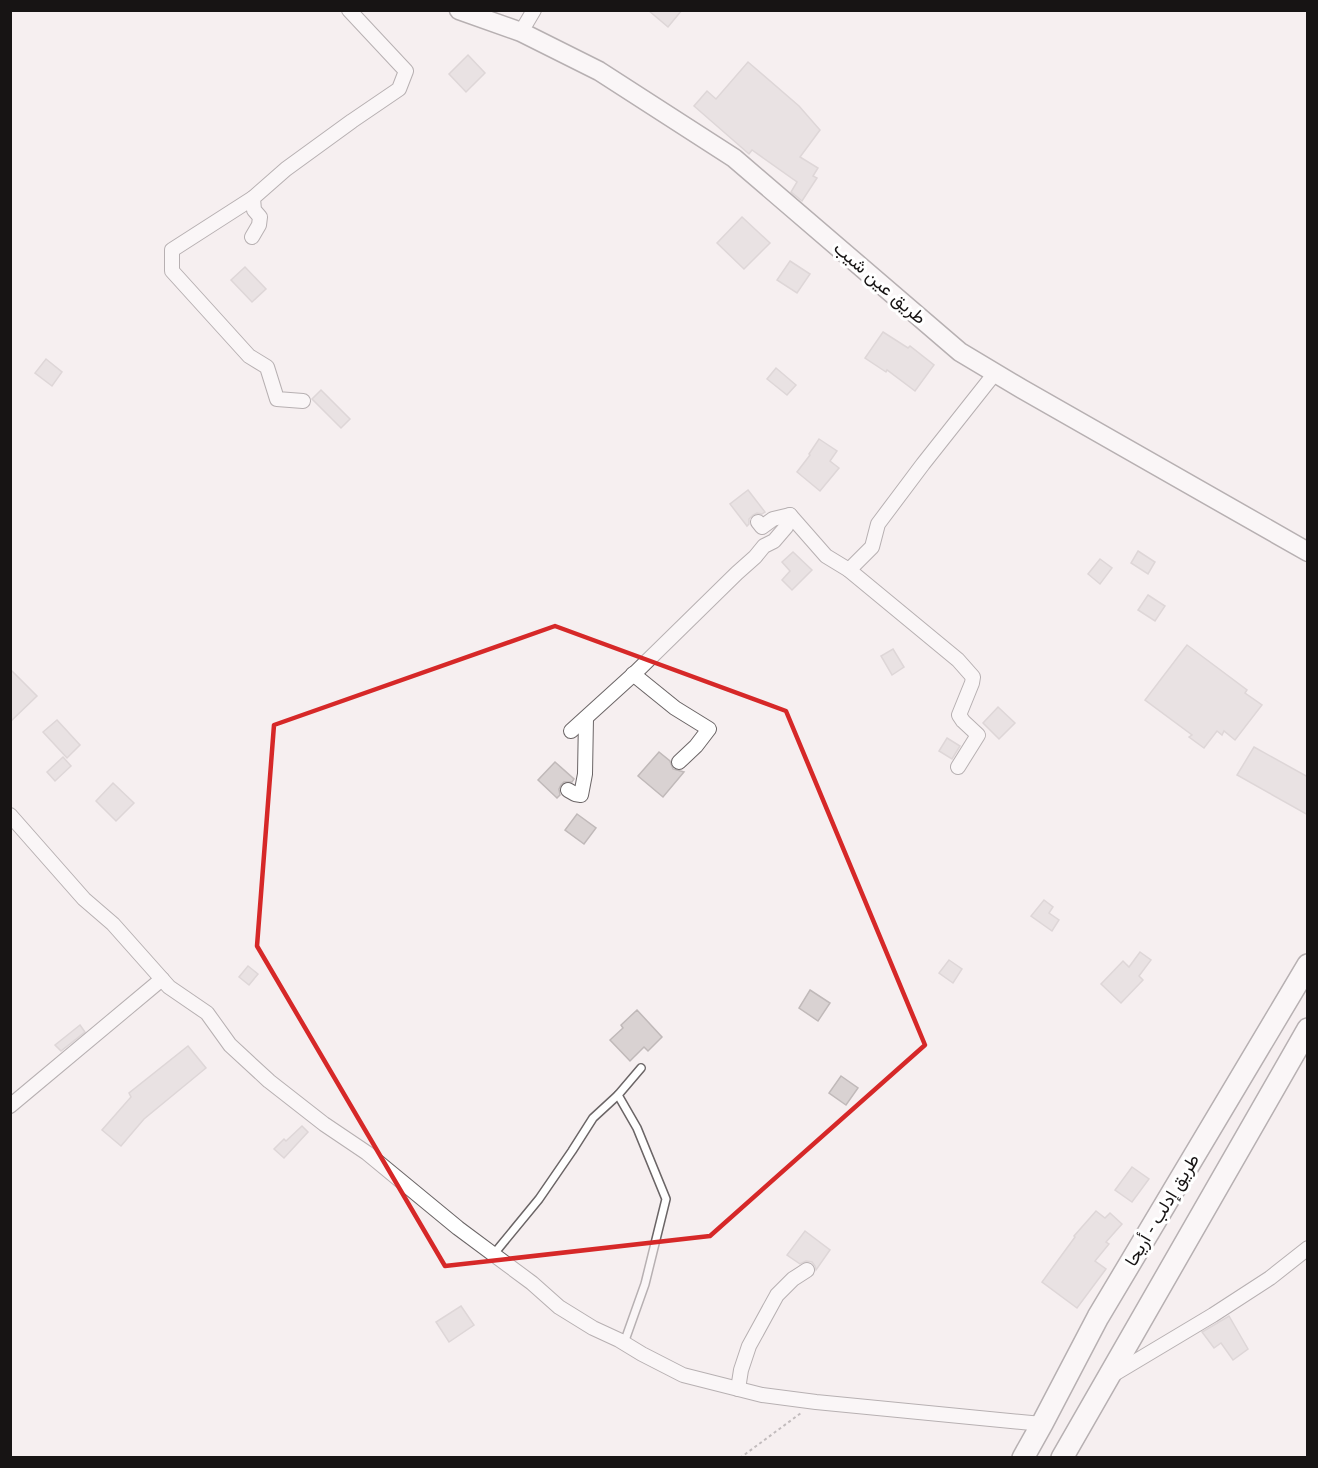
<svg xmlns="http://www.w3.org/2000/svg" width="1318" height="1468" font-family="Arial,Vazirmatn,sans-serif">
  <rect width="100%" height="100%" fill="#f6eff0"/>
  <g fill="#d9d2d2" stroke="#c0b9b9" stroke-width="1.5">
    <path d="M648,10H682L668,27Z"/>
    <path d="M468,55L485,73L466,92L449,74Z"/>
    <path d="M748,62L799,106L820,130L800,157L818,168L813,176L817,178L802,201L791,192L797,182L752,150L749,154L694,106L707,91L716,99Z"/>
    <path d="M742,217L770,243L744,269L717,243Z"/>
    <path d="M790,261L810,274L797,293L777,280Z"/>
    <path d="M245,267L266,289L252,302L231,280Z"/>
    <path d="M883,332L908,348L910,346L934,365L915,391L887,370L886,372L865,358Z"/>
    <path d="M46,359L62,372L52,386L35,373Z"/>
    <path d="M776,368L796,385L787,395L767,379Z"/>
    <path d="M321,390L350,419L341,428L312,399Z"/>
    <path d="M819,439L837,451L830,461L839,468L820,491L797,472L810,455L809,454Z"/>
    <path d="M748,490L765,512L762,514L757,513L753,515L749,519V524L747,526L730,504Z"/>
    <path d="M1138,551L1155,562L1148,574L1131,563Z"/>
    <path d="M793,552L812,570L792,590L782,580L790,571L782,562Z"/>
    <path d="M1100,559L1112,568L1100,584L1088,574Z"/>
    <path d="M1148,595L1165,606L1155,621L1138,610Z"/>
    <path d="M1187,645L1247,690L1245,693L1262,705L1235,740L1224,731L1222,735L1217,731L1204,748L1189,737L1192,735L1145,700Z"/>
    <path d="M893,649L904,667L892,675L881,656Z"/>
    <path d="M10,669L37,696L10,722Z"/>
    <path d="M998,707L1015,723L999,739L983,723Z"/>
    <path d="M57,720L80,745L67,758L43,732Z"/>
    <path d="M947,738L960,746L952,759L939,751Z"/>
    <path d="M1254,747L1308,777V815L1237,775Z"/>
    <path d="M659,752L670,761L673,769L684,772L663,797L638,776Z"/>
    <path d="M63,757L71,766L55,781L47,772Z"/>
    <path d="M555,762L574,779L572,782H564L561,785L559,789L560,795L557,798L538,780Z"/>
    <path d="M113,783L134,803L116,821L96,801Z"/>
    <path d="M577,814L596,828L584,844L565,830Z"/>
    <path d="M1044,900L1053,907L1049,913L1059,920L1052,931L1031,916Z"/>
    <path d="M1140,952L1151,960L1139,976L1143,980L1121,1003L1101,984L1123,961L1129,967Z"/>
    <path d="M949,960L962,969L953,983L939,973Z"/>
    <path d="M248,966L258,974L249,985L239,977Z"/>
    <path d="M810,990L830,1003L818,1021L799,1008Z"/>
    <path d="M637,1010L662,1037L648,1051L644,1047L630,1061L610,1040L623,1028L621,1025Z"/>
    <path d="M80,1025L85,1032L61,1051L55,1045Z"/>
    <path d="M188,1046L206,1068L144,1119L121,1146L102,1130L131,1097L129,1093Z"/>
    <path d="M841,1076L858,1088L846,1105L829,1093Z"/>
    <path d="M302,1126L308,1132L284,1158L274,1149L284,1139L286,1141Z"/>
    <path d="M1132,1167L1149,1179L1132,1202L1115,1190Z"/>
    <path d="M1096,1211L1105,1218L1110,1213L1122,1224L1106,1242L1109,1244L1095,1261L1106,1269L1077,1308L1042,1282L1075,1237L1074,1236Z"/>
    <path d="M805,1231L830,1250L816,1270L815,1266L812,1262L806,1261L800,1264L787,1255Z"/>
    <path d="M461,1306L474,1325L449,1342L436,1322Z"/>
    <path d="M1229,1316L1248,1349L1233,1360L1221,1343L1214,1348L1202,1332Z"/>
  </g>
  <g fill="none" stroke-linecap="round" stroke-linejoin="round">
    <g stroke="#6b6566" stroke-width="10">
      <g id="lane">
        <path d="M493,1255L539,1199L572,1151L593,1118L618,1095"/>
        <path d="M624,1343L645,1284L666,1199L637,1128L618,1095L641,1068"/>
      </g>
    </g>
    <g stroke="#6b6566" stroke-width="16">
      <g id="street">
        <path d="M521,32L534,10"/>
        <path d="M253,198L172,250V271L249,356L267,367L277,399L303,401"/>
        <path d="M252,237L259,225L260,217L254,210L253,198L286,169L352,121L399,89L406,71L349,10"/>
        <path d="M758,522L762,527L773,519L790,515L826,556L849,570"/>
        <path d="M633,674L675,708L709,729L696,746L679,762"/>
        <path d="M571,731L636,672L737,573L755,557L764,546L774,541L786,527L790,515"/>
        <path d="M958,767L978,735L963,721L959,715L972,683L973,677L958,660L849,570L872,547L878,524L923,464L995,373"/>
        <path d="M568,790L575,794L581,795L585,774L586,718"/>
        <path d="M10,815L84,899L113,924L169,987L207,1013L230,1045L269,1081L324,1124L367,1153L458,1228L532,1283L559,1307L593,1328L619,1340L642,1354L683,1375L762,1395L816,1402L1042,1424"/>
        <path d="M10,1106L162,979"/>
        <path d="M1111,1376L1213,1315L1270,1278L1308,1248"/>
        <path d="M738,1389L741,1370L749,1346L777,1295L793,1279L807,1270"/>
      </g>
    </g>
    <g stroke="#6b6566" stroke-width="21">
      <path id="secondary" d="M459,10L521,32L599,71L734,158L960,352L1022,389L1308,552"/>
    </g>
    <g stroke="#6b6566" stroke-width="24">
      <g id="primary">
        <path d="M1023,1458L1042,1424L1098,1317L1308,965"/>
        <path d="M1062,1458L1308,1029"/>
      </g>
    </g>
    <path stroke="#837e7e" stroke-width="2" stroke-dasharray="3 3" stroke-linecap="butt" d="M740,1458L801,1413"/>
    <use href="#lane" stroke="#fff" stroke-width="7"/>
    <use href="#street" stroke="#fff" stroke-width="14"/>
    <use href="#secondary" stroke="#fff" stroke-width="18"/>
    <use href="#primary" stroke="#fff" stroke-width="21"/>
  </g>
  <path d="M0 0H1318V1468H0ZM555,626L786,711L925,1045L710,1236L445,1266L257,946L274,725Z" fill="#f6eff0" fill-opacity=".55" fill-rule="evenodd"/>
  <path fill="none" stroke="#d62828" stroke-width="4.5" stroke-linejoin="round" d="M555,626L786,711L925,1045L710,1236L445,1266L257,946L274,725Z"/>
  <g text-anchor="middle" stroke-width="6" stroke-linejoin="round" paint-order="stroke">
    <g font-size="18" fill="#171414" stroke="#fff">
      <text transform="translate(880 283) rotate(41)" y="6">طريق عين شيب</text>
      <text transform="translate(1162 1210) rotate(-59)" y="6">طريق إدلب - أريحا</text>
    </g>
  </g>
  <rect width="1318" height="1468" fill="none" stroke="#171414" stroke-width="24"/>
</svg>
